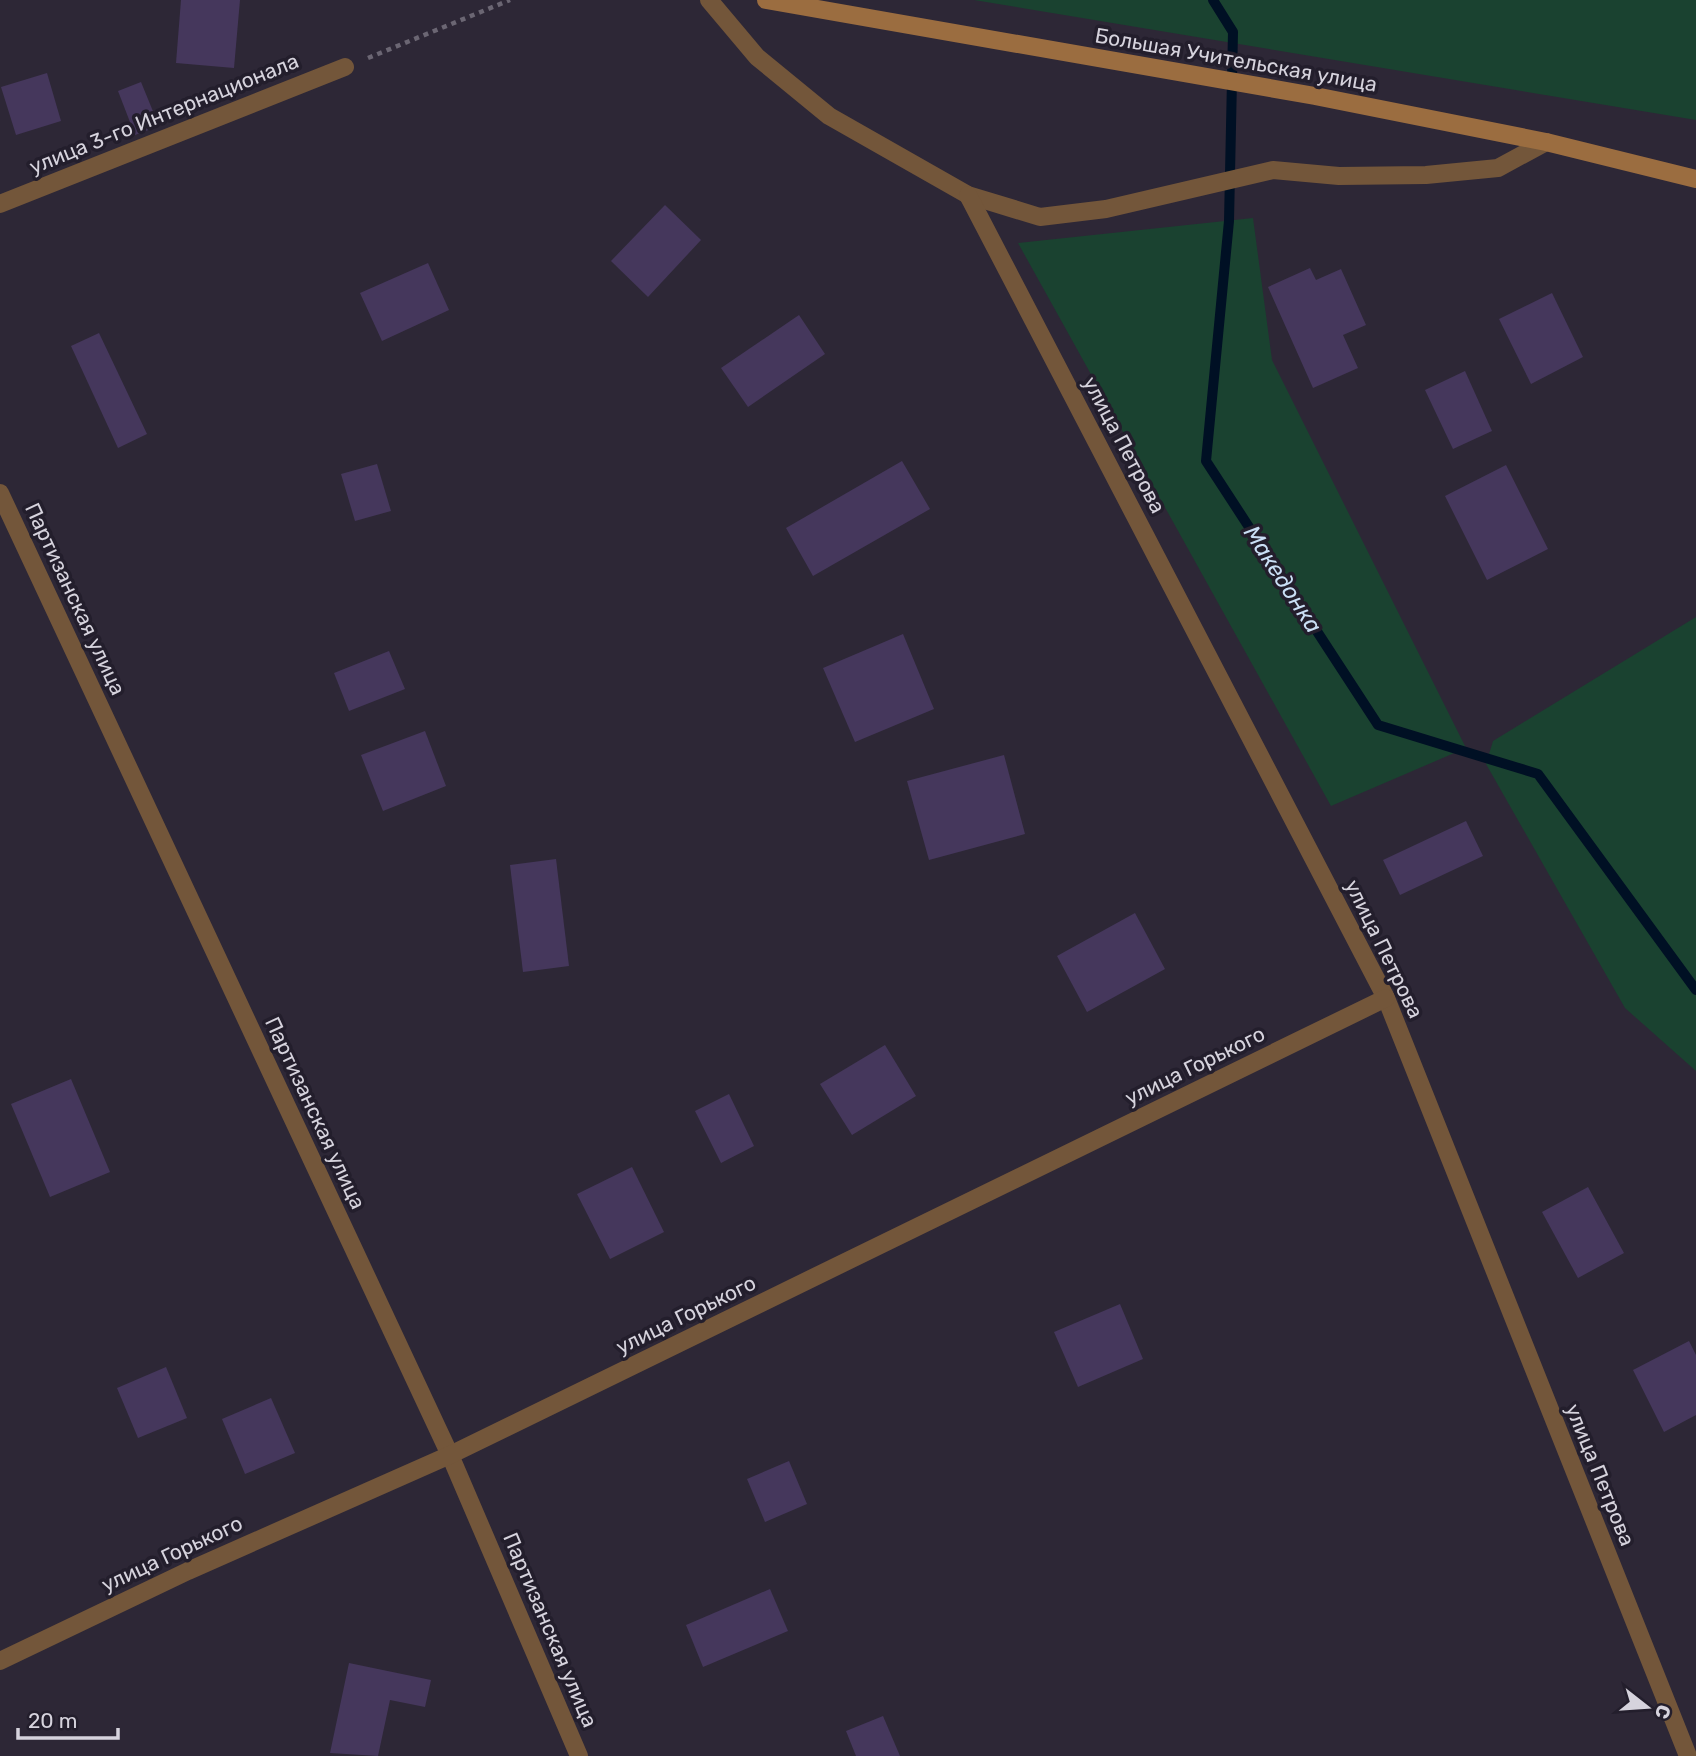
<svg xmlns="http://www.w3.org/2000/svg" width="1696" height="1756" font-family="Rubik,sans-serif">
  <rect width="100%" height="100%" fill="#2d2736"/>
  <g fill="#1a4230">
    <path d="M974,0H1696V120Z"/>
    <path d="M1253,218L1272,360L1466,748L1331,806L1018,243Z"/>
    <path d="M1696,617V1071L1625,1008L1486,764L1493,741Z"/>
  </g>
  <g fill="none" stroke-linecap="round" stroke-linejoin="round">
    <path stroke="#001024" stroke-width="10" d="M1213,0L1233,32L1229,221L1206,461L1378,725L1538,774L1696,990"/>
  </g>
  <g fill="#45375c">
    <path d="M181,0H240L234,68L176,63Z"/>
    <path d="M47,73L61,121L16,135L1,87Z"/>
    <path d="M141,82L159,126L135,135L118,91Z"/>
    <path d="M665,205L701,240L648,297L611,261Z"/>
    <path d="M428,263L449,310L382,341L360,293Z"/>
    <path d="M1310,268L1316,280L1341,269L1366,325L1343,335L1358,368L1313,388L1268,287Z"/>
    <path d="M1552,293L1583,357L1531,384L1499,319Z"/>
    <path d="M799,315L825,354L748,407L721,368Z"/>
    <path d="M99,333L147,434L118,448L71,346Z"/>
    <path d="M1465,371L1492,431L1453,449L1425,390Z"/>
    <path d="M902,461L930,509L813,576L786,528Z"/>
    <path d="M377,464L391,511L355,521L341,474Z"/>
    <path d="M1506,465L1548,549L1487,580L1445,496Z"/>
    <path d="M903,634L934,709L855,742L823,668Z"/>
    <path d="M389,651L405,689L349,711L334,673Z"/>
    <path d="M425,731L446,786L383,811L361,755Z"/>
    <path d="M1004,755L1025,834L929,860L907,781Z"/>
    <path d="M1466,821L1483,856L1400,895L1383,860Z"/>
    <path d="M556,859L569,966L523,972L510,865Z"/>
    <path d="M1135,913L1165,969L1087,1012L1057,956Z"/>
    <path d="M885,1045L916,1096L852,1135L820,1084Z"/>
    <path d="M71,1079L110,1172L50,1197L11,1104Z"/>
    <path d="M729,1094L754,1146L721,1163L695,1111Z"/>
    <path d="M632,1167L664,1232L610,1259L577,1194Z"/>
    <path d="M1588,1187L1624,1253L1578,1278L1542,1212Z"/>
    <path d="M1120,1304L1143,1359L1078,1387L1054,1332Z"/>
    <path d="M1689,1341L1696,1355V1415L1664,1432L1633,1370Z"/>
    <path d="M166,1367L187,1418L138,1438L117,1388Z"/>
    <path d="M271,1398L295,1453L245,1474L222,1419Z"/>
    <path d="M789,1461L807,1504L765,1522L747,1479Z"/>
    <path d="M770,1589L788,1631L703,1667L686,1625Z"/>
    <path d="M349,1663L431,1680L425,1707L390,1700L378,1756L330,1753Z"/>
    <path d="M883,1716L900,1756H856L846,1731Z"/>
  </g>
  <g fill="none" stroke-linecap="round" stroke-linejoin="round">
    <path stroke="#6b6673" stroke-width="4.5" stroke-dasharray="5 5" stroke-linecap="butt" d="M368,58L510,0"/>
    <g stroke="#73563a" stroke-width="18">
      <path d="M709,0L757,57L829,116L968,195L1040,217L1106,209L1273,170L1339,176L1426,175L1498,168L1546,142"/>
      <path d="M968,195L1386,998L1688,1756"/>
      <path d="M0,204L345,67"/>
      <path d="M0,493L450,1455L579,1756"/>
      <path d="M0,1661L188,1571L450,1455L1386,998"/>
    </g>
    <path stroke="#9b6d40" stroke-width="18" d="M766,0L1315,96L1546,142L1696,179"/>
  </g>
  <g text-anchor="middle" stroke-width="7" stroke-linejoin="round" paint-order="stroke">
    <g font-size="21" fill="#d6d3dd" stroke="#231e2c">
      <text transform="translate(1236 60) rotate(10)" y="7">Большая Учительская улица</text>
      <text transform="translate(164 114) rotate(-22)" y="7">улица 3-го Интернационала</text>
      <text transform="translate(1124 445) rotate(62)" y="7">улица Петрова</text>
      <text transform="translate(75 599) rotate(65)" y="7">Партизанская улица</text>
      <text transform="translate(1384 949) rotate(64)" y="7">улица Петрова</text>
      <text transform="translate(1195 1066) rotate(-26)" y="7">улица Горького</text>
      <text transform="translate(315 1113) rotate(65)" y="7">Партизанская улица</text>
      <text transform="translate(686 1315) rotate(-26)" y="7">улица Горького</text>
      <text transform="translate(1600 1475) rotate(68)" y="7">улица Петрова</text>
      <text transform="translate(172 1554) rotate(-25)" y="7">улица Горького</text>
      <text transform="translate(550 1630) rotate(67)" y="7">Партизанская улица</text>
    </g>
    <g font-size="23" font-style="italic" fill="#cadff5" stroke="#231e2c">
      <text transform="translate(1283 579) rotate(57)" y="8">Македонка</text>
    </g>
  </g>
  <g transform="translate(1647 1707) rotate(107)" stroke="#231e2c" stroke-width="5" paint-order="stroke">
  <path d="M0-5L12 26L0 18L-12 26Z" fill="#d6d3dd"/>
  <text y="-10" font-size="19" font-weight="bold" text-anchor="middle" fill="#d6d3dd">С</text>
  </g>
  <path d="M18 1728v10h100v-10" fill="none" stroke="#d6d3dd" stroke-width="3.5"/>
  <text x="28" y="1728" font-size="21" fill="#d6d3dd" stroke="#231e2c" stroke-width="5" paint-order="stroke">20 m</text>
</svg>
